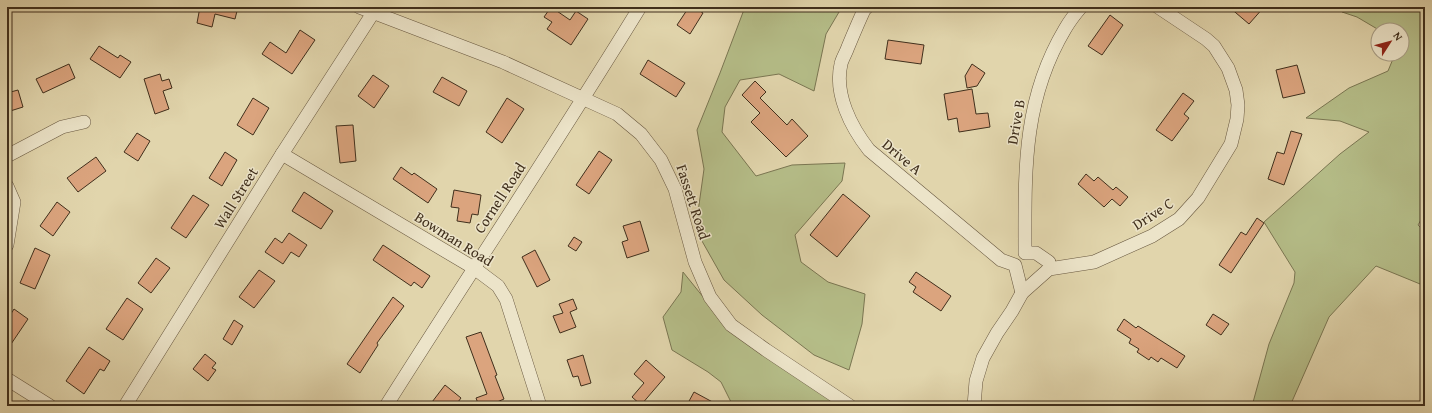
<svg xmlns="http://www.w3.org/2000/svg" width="1432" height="413" font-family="'Gentium Book Plus',serif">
  <rect width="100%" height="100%" fill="#e1d5ac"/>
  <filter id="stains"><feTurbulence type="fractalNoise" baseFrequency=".005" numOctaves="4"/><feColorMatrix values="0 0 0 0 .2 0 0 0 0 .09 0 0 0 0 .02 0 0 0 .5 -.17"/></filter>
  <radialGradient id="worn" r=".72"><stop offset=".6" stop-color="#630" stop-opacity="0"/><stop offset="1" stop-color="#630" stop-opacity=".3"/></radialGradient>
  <g fill="#b5bd88" stroke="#7a7652">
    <path d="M745,7H842L826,34L814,91L779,74L740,80L725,107L722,132L756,176L792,165L845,163L842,181L795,235L801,262L828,282L865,294L862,324L849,370L814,355L762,315L724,280L698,234V212L704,169L697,130L720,73Z"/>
    <path d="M1338,7H1425V213L1418,225L1425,232V286L1376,266L1329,317L1290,406H1252L1269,344L1294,283L1295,272L1264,222L1340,154L1369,132L1340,121L1306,118L1349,88L1388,71L1395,54H1402V30H1379L1357,17L1342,12Z"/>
    <path d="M683,272L729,329L843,406H733L721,382L708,372L672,350L663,317L681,292Z"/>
  </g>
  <g fill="#dba47e" stroke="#402f1c">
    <path d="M200,7H238L235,19L215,14L212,27L197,23Z"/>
    <path d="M551,7L570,20L576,11L588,19L571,45L547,29L552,22L544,17Z"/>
    <path d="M689,7H693L703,13L690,34L677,25Z"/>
    <path d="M1229,7H1264L1249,24Z"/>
    <path d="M1110,15L1123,25L1102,55L1088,46Z"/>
    <path d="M300,30L315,40L292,74L262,54L270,42L286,53Z"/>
    <path d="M888,40L924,45L921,64L885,59Z"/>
    <path d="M99,46L118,58L120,55L131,62L120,78L90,59Z"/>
    <path d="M648,60L685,83L676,97L640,74Z"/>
    <path d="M69,64L75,78L43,93L36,79Z"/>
    <path d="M972,64L985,73L977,86L967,88L965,76Z"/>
    <path d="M1297,65L1305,93L1283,98L1276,70Z"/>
    <path d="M160,74L162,81L169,79L172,88L163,91L169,109L155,114L144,79Z"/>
    <path d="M373,75L389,86L374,108L358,96Z"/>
    <path d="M442,77L467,91L459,106L433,92Z"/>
    <path d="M755,81L766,92L760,98L787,125L792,119L808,136L786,157L751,122L760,113L742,95Z"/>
    <path d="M972,89L976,114L988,113L990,127L959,132L957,118L948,120L944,94Z"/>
    <path d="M18,90L23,107L7,112V93Z"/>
    <path d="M1183,93L1194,101L1184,114L1189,118L1172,141L1156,130Z"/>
    <path d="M253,98L269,108L253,135L237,125Z"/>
    <path d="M507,98L524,109L502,143L486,132Z"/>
    <path d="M353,125L356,161L340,163L336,126Z"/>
    <path d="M1291,131L1302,134L1284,185L1268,179L1277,152L1284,154Z"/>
    <path d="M137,133L150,141L138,161L124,152Z"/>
    <path d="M599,151L612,160L589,194L576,185Z"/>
    <path d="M225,152L237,160L222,186L209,178Z"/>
    <path d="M96,157L106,171L78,192L67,178Z"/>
    <path d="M401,167L412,175L414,173L437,189L428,203L393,179Z"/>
    <path d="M1086,174L1094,181L1098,177L1113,190L1116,187L1128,197L1120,206L1112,199L1104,207L1078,184Z"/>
    <path d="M454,190L481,195L478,215L472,214L470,223L457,221L459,208L451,207Z"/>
    <path d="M304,192L333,211L321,229L292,211Z"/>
    <path d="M843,194L870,216L837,257L810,235Z"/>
    <path d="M193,195L209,205L186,238L171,228Z"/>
    <path d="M57,202L70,212L53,236L40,226Z"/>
    <path d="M1257,218L1264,223L1231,273L1219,265L1241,232L1246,235Z"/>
    <path d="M640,221L649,251L627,258L622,242L628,240L623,226Z"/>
    <path d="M289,233L307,245L299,257L291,252L283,264L265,252L275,238L282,243Z"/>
    <path d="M574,237L582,242L576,251L568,246Z"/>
    <path d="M383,245L430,276L422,288L414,282L411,286L373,260Z"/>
    <path d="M35,248L50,255L35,289L20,283Z"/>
    <path d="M535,250L550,280L537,287L522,257Z"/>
    <path d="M156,258L170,268L151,293L138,283Z"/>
    <path d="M259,270L275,281L254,308L239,297Z"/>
    <path d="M916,272L951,296L941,311L913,292L916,287L909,282Z"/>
    <path d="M393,297L404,306L377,343L378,345L360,373L347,364Z"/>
    <path d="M127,298L143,309L123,340L106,329Z"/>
    <path d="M573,299L577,309L570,312L576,327L560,333L553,316L563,313L559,304Z"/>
    <path d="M14,309L28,319L7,350V320Z"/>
    <path d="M1213,314L1229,324L1221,335L1206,325Z"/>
    <path d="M1124,319L1136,328L1138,326L1185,356L1177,368L1161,358L1158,362L1151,357L1149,360L1137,352L1139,349L1129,343L1131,339L1117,330Z"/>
    <path d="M234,320L243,326L232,345L223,339Z"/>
    <path d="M481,332L497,375L495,376L504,399L497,402L498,406H479L476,398L487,394L466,337Z"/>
    <path d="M89,347L110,361L104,371L100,369L84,394L66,381Z"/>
    <path d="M205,354L216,363L212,368L216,370L208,381L193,369Z"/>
    <path d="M583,355L591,383L581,386L578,376L573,377L567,360Z"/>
    <path d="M646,360L665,377L641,405L632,397L644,383L634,374Z"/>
    <path d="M445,385L461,398L455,406H429Z"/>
    <path d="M694,392L720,406H693L688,403Z"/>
  </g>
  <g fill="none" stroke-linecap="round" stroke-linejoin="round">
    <g stroke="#685840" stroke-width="14">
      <g id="minor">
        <path d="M359,7L503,62L617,114L641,134L661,160L675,189L695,262L710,297L731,325L766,350L850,406"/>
        <path d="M867,7L864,10C858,23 853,35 848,47C846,53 842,59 841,64C834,94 851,127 869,150L1001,260L1015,265L1022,293"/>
        <path d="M282,154L474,268L498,286L506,299L540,406"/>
        <path d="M7,156L62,127L84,122"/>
        <path d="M7,186L14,202L7,245"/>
        <path d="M1049,269V262L1036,253H1025C1025,173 1022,101 1065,29C1069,22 1075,14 1081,7"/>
        <path d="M7,379L50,406"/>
        <path d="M125,406L282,154L373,13L376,7"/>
        <path d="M386,406C470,273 558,141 640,7"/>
        <path d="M974,406L976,381L983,358L997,333L1012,311L1022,293L1049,269L1094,262L1152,236L1179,219L1198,198L1231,144L1237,119L1238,105L1236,90L1228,68L1214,46L1206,39L1158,7"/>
      </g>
    </g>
    <use href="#minor" stroke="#ece4c9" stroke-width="13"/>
  </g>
  <g text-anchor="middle" stroke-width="3" stroke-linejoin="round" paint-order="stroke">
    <g font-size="15" fill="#402f1c" stroke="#ece4c9">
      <text transform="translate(1016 122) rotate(-80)" y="5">Drive B</text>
      <text transform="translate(902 157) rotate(40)" y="5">Drive A</text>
      <text transform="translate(236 198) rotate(-58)" y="5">Wall Street</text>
      <text transform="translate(500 198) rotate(-57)" y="5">Cornell Road</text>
      <text transform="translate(693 202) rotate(72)" y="5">Fassett Road</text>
      <text transform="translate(1153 214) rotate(-33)" y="5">Drive C</text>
      <text transform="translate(454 239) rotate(32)" y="5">Bowman Road</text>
    </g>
  </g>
  <rect width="1432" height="413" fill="none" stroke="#e1d5ac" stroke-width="24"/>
  <rect x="8" y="8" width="1416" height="397" fill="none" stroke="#402f1c" stroke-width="2"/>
  <rect x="12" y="12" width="1408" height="389" fill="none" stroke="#402f1c"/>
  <g transform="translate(1390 42) rotate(54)"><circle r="19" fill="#ece4c9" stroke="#a79c84"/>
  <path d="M0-3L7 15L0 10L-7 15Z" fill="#8f2418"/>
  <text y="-6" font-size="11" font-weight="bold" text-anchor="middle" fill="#402f1c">N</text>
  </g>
  <rect width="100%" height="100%" filter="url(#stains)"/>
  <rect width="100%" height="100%" fill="url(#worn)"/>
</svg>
